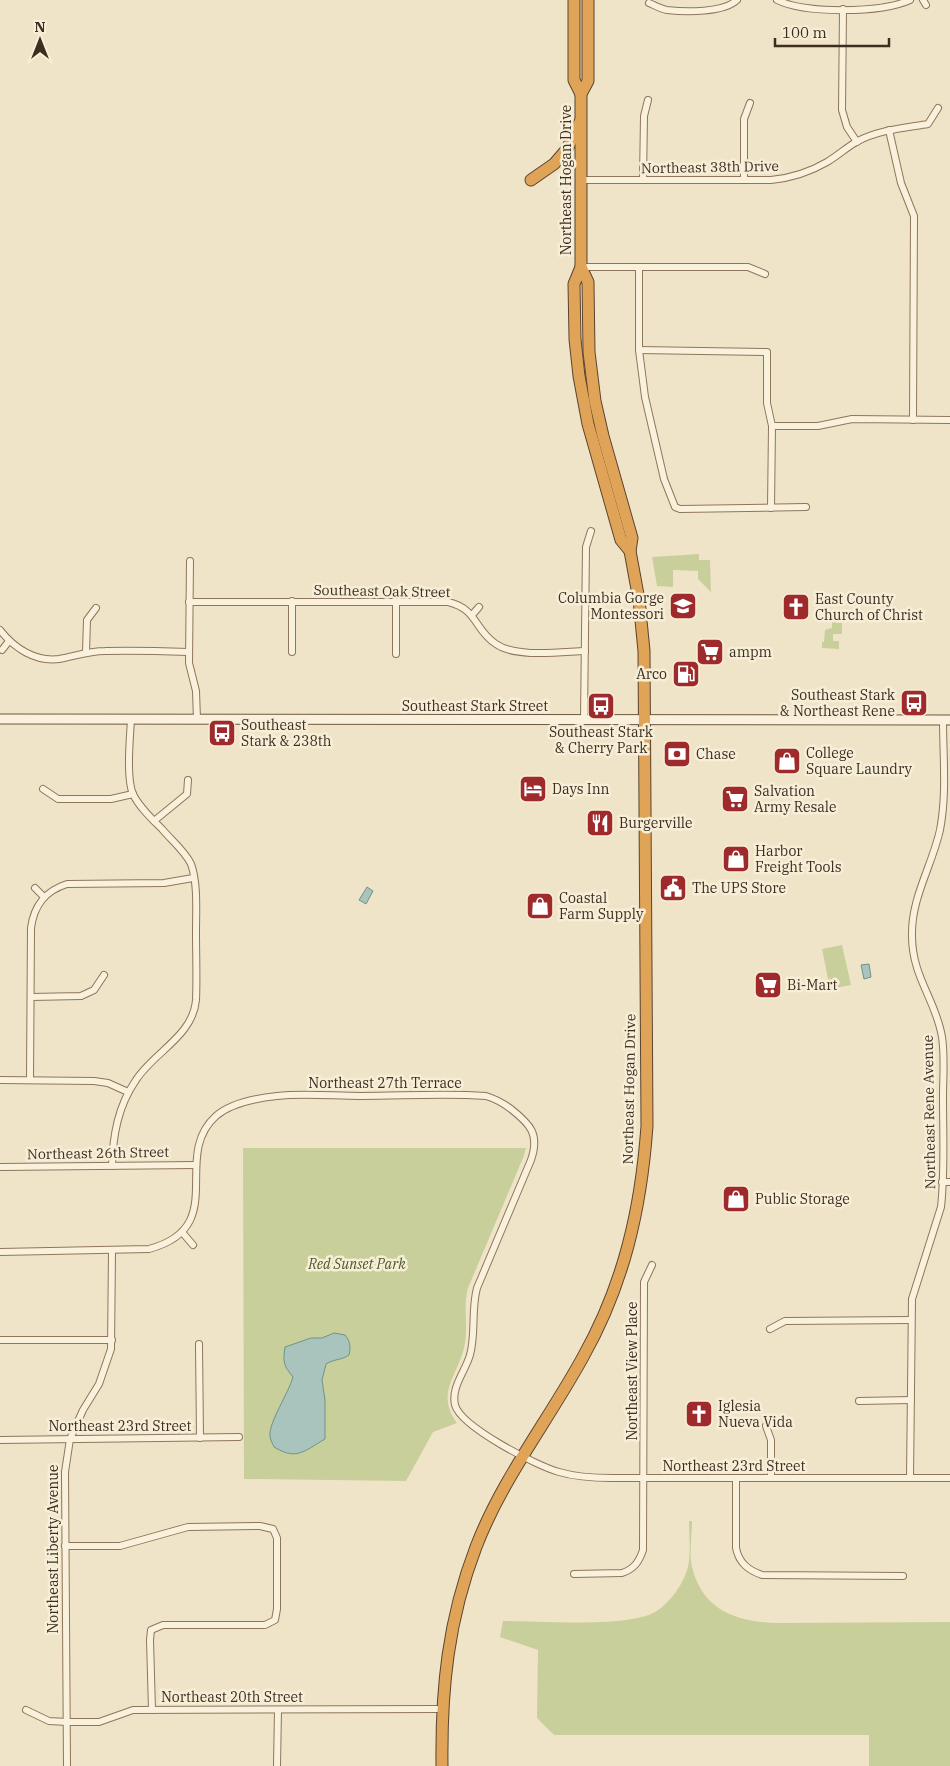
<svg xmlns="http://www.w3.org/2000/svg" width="950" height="1766" font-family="'IBM Plex Serif',serif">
  <rect width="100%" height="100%" fill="#f0e4c8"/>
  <g fill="#c9cf9b">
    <path d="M699,554V560H710L711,592L698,579V571L673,570V587L657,586L652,557Z"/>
    <path d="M832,622L842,623V634H833V641H839V649L822,648V642H824L825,630L832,628Z"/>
    <path d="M842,945L851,985L830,989L822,949Z"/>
    <path d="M243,1148H526L523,1158L468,1288C463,1307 468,1325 465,1343C460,1374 434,1392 457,1423L433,1432L406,1481L244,1479Z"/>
    <path d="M689,1521H692C692,1535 689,1553 692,1567C703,1611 737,1622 778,1623L950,1622V1766H869V1735H554L537,1718L538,1650L500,1637L503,1621C539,1621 627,1628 655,1612C670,1603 684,1583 688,1567C691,1554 689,1534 689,1521Z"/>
  </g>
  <g fill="#a9c4bc" stroke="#6f938a">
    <path d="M367,887L373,891L366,904L359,900Z"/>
    <path d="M869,964L871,977L864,979L861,965Z"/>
    <path d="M334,1333L345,1335C350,1341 351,1347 349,1355C342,1360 334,1359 326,1364L322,1380L325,1400V1439C304,1451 297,1461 274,1447C273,1444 270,1440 270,1436C268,1424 289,1392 293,1377C283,1365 283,1362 285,1347L311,1338H322Z"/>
  </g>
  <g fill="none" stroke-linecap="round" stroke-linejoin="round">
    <g stroke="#8d765c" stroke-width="8">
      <g id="street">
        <path d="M777,0C806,14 881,13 910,0"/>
        <path d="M923,0L926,5"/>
        <path d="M649,3C654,5 661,9 667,10C685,12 724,13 737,0"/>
        <path d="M843,9L842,110L847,127L857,142"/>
        <path d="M889,130L901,183L914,216L913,420"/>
        <path d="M581,180H771C791,178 810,172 827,162C837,156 846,148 856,142C878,130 904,128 928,124L938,108"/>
        <path d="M643,180L644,116L648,100"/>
        <path d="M744,180V119L750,103"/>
        <path d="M581,267H748L765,274"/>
        <path d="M639,267V350L645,397L664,479L675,507L680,509L806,507"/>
        <path d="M639,350L767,352V403L772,426L771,508"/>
        <path d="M772,426H818L852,419L950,420"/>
        <path d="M190,561L189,663L196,691L197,719"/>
        <path d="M292,601V652"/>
        <path d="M189,602H448C478,609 474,630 496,644C516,658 560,652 585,651"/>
        <path d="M472,615L479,607"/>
        <path d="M0,630C14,648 35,662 59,659C75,656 89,651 105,651C133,650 161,651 189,652"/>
        <path d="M2,650L9,641"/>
        <path d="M86,652L87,620L96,608"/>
        <path d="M396,654V602"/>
        <path d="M584,719L586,547L591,531"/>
        <path d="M43,789L58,799H111L133,794"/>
        <path d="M154,821L187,794L188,780"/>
        <path d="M35,888L44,897"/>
        <path d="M31,997L81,996L94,990L104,975"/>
        <path d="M0,1080L94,1081L108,1083L128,1092"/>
        <path d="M30,1080L31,928C34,905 45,891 67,884L164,883L193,878"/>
        <path d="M112,1166C113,1135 118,1106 136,1080C154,1052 193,1036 196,1000C197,977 196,954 196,932C196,912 198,883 191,864C185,851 171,840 162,829C152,819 139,807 133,794C126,778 130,738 131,719"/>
        <path d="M0,1167L196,1165"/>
        <path d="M942,1182H950"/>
        <path d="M182,1232L193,1245"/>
        <path d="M0,1252L149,1249C231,1227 170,1157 216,1116C231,1103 258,1098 277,1096C303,1093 334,1096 361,1096C402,1096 444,1093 486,1096C496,1099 503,1103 511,1109C530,1124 540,1134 531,1160L477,1288C471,1310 476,1333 470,1355C465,1372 451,1387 455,1405C461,1427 537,1466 559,1472C576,1477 594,1478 612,1478H950"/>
        <path d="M770,1329L785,1321L911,1320"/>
        <path d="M0,1340H112"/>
        <path d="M199,1344L200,1438"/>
        <path d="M859,1401L911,1400"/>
        <path d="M766,1426L771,1440V1478"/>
        <path d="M0,1440L239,1437"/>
        <path d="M736,1478V1548C739,1563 748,1570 762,1575L903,1576"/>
        <path d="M910,1478L912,1299L941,1207C945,1171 943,1134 943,1097C943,1078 945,1056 942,1037C936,1000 912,977 912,936C911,898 932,866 940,830C947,794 943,756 943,720"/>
        <path d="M65,1546H120L188,1527L260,1526L273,1529L277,1538V1609L275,1620L265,1625H163L151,1630L150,1640L152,1710"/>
        <path d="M574,1574L622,1573C634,1569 639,1562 643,1550L644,1282L652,1265"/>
        <path d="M26,1710L49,1721L67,1722H99L133,1710L442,1709"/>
        <path d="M67,1766L65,1472L70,1439L83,1410L99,1384L111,1349L112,1251"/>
        <path d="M277,1766L278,1710"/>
      </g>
    </g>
    <g stroke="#6f573f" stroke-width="11">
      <path id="secondary" d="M0,719L950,720"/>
    </g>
    <g stroke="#5b4430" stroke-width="13">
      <g id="highway">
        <path d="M574,0V80L581,94"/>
        <path d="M588,0V81L581,94V267L574,284L575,339L579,376L588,424L621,540L630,551"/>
        <path d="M531,180L554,164L567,149L580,122"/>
        <path d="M442,1766C441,1689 448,1620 476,1547C502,1479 548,1421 583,1357C624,1284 641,1209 647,1126L644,651L639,600L630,551L632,538L603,436L595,401L589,352L588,282L581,267"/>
      </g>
    </g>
    <use href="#street" stroke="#faf1dc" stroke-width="6"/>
    <use href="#secondary" stroke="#faf1dc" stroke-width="9"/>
    <use href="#highway" stroke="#e0a458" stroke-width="11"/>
  </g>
  <defs>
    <g id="school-square" transform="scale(1.4375)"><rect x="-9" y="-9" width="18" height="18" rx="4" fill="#9e2a2b" stroke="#f7eed8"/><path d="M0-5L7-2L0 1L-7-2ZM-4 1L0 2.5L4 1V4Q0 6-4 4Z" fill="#fff"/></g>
    <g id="church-square" transform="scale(1.4375)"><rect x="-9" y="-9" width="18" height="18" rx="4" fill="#9e2a2b" stroke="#f7eed8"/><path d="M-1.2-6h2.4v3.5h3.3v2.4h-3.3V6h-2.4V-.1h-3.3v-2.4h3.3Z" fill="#fff"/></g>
    <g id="supermarket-square" transform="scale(1.4375)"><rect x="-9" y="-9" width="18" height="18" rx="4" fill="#9e2a2b" stroke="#f7eed8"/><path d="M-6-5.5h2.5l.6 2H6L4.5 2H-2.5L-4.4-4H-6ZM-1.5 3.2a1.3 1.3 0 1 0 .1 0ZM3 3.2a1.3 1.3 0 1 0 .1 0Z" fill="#fff"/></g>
    <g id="fuel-square" transform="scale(1.4375)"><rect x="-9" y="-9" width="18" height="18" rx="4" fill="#9e2a2b" stroke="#f7eed8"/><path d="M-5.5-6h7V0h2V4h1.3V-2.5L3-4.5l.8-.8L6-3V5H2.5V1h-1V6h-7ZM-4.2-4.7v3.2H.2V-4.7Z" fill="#fff"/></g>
    <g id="bus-square" transform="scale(1.4375)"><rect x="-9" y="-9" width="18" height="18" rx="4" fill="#9e2a2b" stroke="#f7eed8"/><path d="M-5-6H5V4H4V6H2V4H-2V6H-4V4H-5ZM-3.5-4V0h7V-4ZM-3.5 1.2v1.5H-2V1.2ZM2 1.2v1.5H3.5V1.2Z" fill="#fff"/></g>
    <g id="bank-square" transform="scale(1.4375)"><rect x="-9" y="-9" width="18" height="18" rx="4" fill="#9e2a2b" stroke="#f7eed8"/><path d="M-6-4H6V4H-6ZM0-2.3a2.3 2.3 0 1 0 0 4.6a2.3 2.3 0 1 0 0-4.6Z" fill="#fff"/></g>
    <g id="shop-square" transform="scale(1.4375)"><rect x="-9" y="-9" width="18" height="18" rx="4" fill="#9e2a2b" stroke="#f7eed8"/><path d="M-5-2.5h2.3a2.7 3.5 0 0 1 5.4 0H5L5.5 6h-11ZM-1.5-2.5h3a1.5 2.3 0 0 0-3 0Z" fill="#fff"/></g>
    <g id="hotel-square" transform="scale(1.4375)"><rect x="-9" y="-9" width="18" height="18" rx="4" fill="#9e2a2b" stroke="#f7eed8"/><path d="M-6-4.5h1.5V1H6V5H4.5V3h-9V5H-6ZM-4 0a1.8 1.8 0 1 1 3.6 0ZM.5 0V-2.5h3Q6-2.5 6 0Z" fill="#fff"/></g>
    <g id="restaurant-square" transform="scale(1.4375)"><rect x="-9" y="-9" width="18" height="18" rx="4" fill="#9e2a2b" stroke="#f7eed8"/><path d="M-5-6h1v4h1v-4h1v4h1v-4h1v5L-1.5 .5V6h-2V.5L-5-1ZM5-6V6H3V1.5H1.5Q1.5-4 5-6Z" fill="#fff"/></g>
    <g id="civic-square" transform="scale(1.4375)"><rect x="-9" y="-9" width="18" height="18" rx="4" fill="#9e2a2b" stroke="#f7eed8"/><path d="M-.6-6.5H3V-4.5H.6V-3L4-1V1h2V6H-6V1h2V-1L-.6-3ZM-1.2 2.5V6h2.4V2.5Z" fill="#fff"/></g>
  </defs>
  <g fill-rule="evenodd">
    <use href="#school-square" x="683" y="606"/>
    <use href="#church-square" x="796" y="607"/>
    <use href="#supermarket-square" x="710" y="652"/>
    <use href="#fuel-square" x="686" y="674"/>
    <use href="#bus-square" x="914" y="703"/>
    <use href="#bus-square" x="601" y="706"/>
    <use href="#bus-square" x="222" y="733"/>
    <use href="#bank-square" x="677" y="754"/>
    <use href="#shop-square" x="787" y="761"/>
    <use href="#hotel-square" x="533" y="789"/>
    <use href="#supermarket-square" x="735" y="799"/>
    <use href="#restaurant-square" x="600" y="823"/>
    <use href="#shop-square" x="736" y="859"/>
    <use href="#civic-square" x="673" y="888"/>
    <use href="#shop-square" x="540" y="906"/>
    <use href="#supermarket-square" x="768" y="985"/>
    <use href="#shop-square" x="736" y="1199"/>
    <use href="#church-square" x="699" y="1414"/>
  </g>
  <g text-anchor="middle" stroke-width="5" stroke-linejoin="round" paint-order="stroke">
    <g font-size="14" fill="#3d2e20" stroke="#f7eed8">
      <text transform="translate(710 167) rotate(-1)" y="5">Northeast 38th Drive</text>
      <text transform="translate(566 180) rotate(-90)" y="5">Northeast Hogan Drive</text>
      <text transform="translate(382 591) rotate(1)" y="5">Southeast Oak Street</text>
      <text x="475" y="711">Southeast Stark Street</text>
      <text x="385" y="1088">Northeast 27th Terrace</text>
      <text transform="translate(629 1089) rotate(-89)" y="5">Northeast Hogan Drive</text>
      <text transform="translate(929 1112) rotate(-91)" y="5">Northeast Rene Avenue</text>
      <text transform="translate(98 1153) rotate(-1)" y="5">Northeast 26th Street</text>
      <text transform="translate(632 1371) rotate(-90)" y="5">Northeast View Place</text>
      <text x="120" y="1431">Northeast 23rd Street</text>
      <text x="734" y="1471">Northeast 23rd Street</text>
      <text transform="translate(53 1549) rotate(-90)" y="5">Northeast Liberty Avenue</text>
      <text x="232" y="1702">Northeast 20th Street</text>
    </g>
    <g font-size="14" fill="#3d2e20" stroke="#f7eed8" text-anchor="start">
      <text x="664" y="603" text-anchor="end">Columbia Gorge<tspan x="664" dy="16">Montessori</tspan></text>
      <text x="815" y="604">East County<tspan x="815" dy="16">Church of Christ</tspan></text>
      <text x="729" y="657">ampm</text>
      <text x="667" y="679" text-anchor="end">Arco</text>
      <text x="895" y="700" text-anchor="end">Southeast Stark<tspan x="895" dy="16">&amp; Northeast Rene</tspan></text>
      <text x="241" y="730">Southeast<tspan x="241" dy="16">Stark &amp; 238th</tspan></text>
      <text x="601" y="737" text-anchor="middle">Southeast Stark<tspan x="601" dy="16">&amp; Cherry Park</tspan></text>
      <text x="806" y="758">College<tspan x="806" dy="16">Square Laundry</tspan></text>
      <text x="696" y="759">Chase</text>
      <text x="552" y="794">Days Inn</text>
      <text x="754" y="796">Salvation<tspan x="754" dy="16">Army Resale</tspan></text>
      <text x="619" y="828">Burgerville</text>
      <text x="755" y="856">Harbor<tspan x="755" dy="16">Freight Tools</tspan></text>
      <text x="692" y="893">The UPS Store</text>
      <text x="559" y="903">Coastal<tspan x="559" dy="16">Farm Supply</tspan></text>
      <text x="787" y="990">Bi-Mart</text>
      <text x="755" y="1204">Public Storage</text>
      <text x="718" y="1411">Iglesia<tspan x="718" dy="16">Nueva Vida</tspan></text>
    </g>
    <g font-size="14" font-style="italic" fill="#4d5a26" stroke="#f7eed8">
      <text x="357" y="1269">Red Sunset Park</text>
    </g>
  </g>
  <g transform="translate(40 40)" stroke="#f7eed8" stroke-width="4" paint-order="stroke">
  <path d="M0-4L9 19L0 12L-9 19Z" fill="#3d2e20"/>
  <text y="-8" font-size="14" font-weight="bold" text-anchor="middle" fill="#3d2e20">N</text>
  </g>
  <path d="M775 38v8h114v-8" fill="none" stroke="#3d2e20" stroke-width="2.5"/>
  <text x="782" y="38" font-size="15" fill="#3d2e20" stroke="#f7eed8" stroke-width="4" paint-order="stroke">100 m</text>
</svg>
